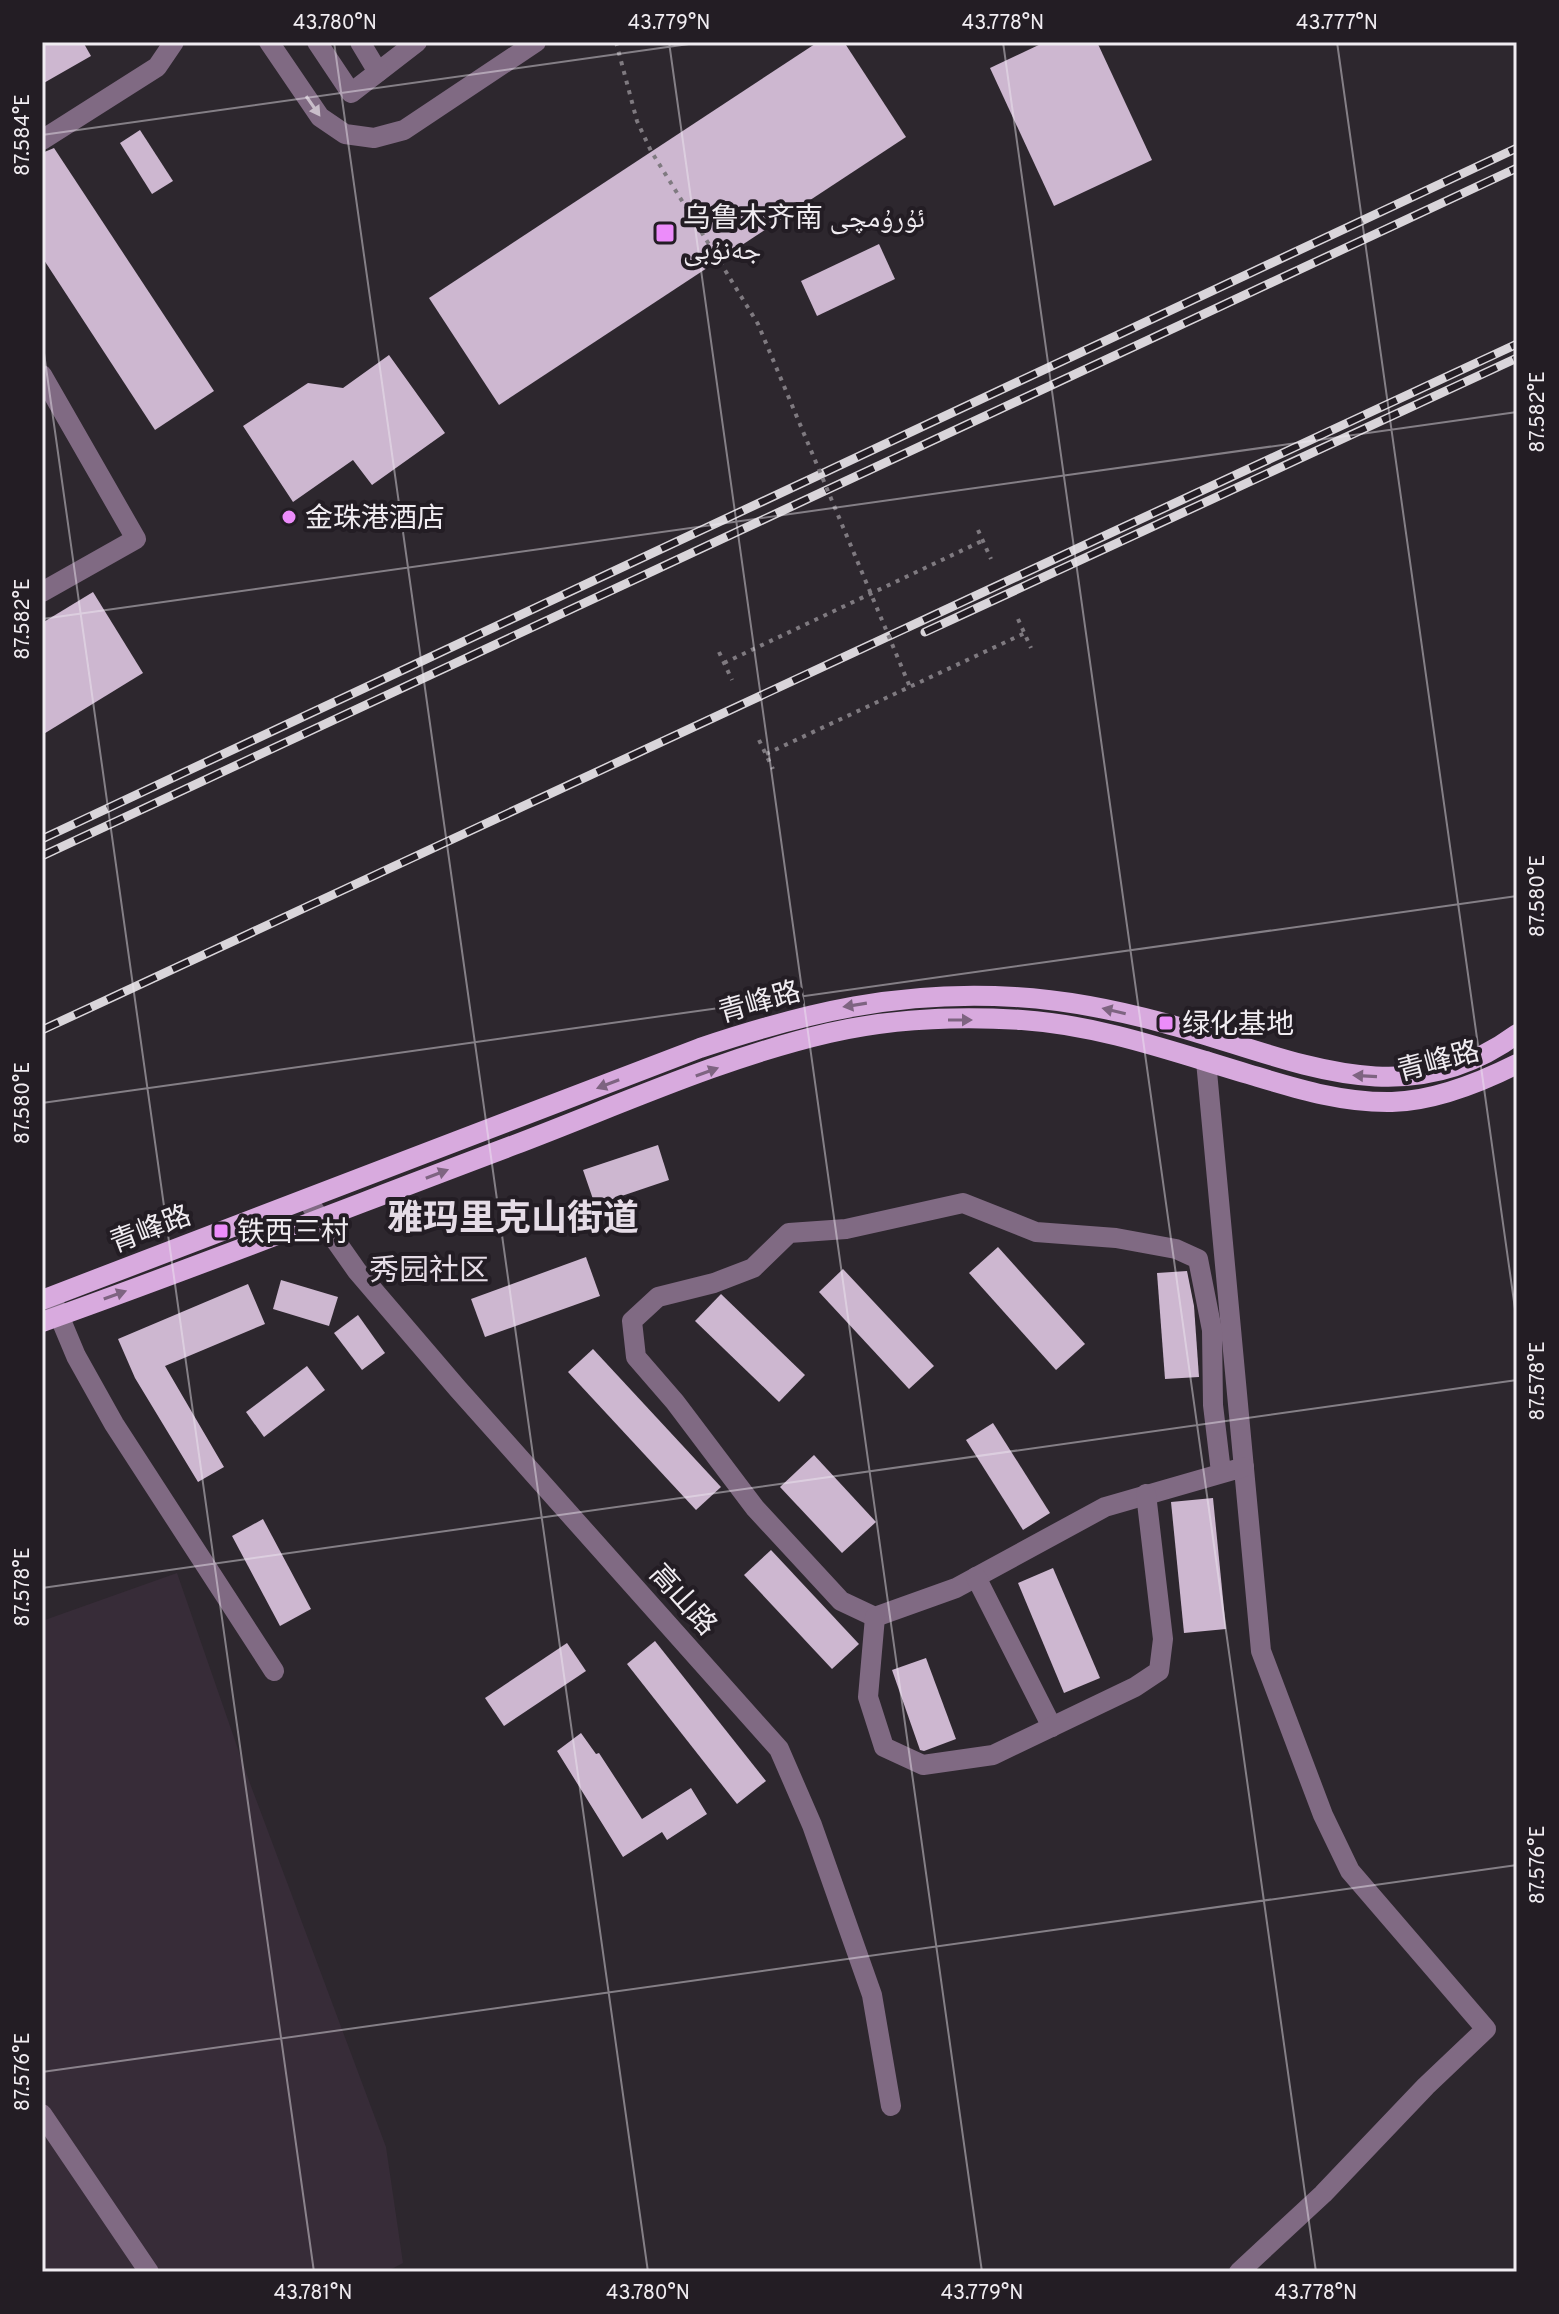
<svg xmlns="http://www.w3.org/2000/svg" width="1559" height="2314" font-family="Overpass,'Noto Naskh Arabic','Noto Sans SC',sans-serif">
  <rect width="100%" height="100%" fill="#2d272e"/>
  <path fill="#372c38" d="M177,1573L248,1778L386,2147L403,2263L386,2272H42V1621Z"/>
  <g fill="#cdb7d0">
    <path d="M42,42H83L91,56L42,84Z"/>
    <path d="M818,42H844L906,137L499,405L429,298Z"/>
    <path d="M1045,42H1097L1152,160L1054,206L990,68Z"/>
    <path d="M140,130L173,181L152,194L120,143Z"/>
    <path d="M54,148L214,391L155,430L42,257V153Z"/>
    <path d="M879,244L895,279L817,316L801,281Z"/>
    <path d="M389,355L445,433L372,485L353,460L293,502L243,426L308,383L343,388Z"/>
    <path d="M93,592L143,673L42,735V623Z"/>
    <path d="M658,1145L669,1180L595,1205L583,1170Z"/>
    <path d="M998,1247L1085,1344L1056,1370L969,1273Z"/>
    <path d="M586,1257L600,1296L485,1337L471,1299Z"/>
    <path d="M843,1269L934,1366L909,1389L819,1292Z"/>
    <path d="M1187,1271L1194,1306L1199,1377L1165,1379L1157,1273Z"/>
    <path d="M281,1280L338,1297L329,1326L273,1309Z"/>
    <path d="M248,1284L265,1324L165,1366L224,1467L198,1482L135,1378L118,1339Z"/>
    <path d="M721,1294L805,1375L779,1402L695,1321Z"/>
    <path d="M358,1315L385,1353L362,1370L334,1333Z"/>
    <path d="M593,1349L721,1487L696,1510L568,1372Z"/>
    <path d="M307,1366L325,1390L264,1437L246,1412Z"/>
    <path d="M993,1423L1050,1513L1023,1530L966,1440Z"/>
    <path d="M814,1455L876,1522L842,1553L780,1487Z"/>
    <path d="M1213,1498L1226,1629L1184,1633L1171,1502Z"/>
    <path d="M263,1519L311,1609L280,1626L232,1536Z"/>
    <path d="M771,1550L859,1644L832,1669L744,1575Z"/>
    <path d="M1053,1568L1100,1678L1064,1693L1018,1583Z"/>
    <path d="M655,1641L766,1781L737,1804L627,1664Z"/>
    <path d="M567,1643L586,1671L504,1726L485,1698Z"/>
    <path d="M926,1658L956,1739L924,1751L920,1750L892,1670Z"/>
    <path d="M581,1733L596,1754L599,1753L642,1819L691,1788L707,1814L667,1840L662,1832L623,1857L557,1751Z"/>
  </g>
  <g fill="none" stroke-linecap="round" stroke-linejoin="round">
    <g stroke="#7f7a80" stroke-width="4" stroke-dasharray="4 6" stroke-linecap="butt">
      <path d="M616,42L637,121L651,151L720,262"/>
      <path d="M978,530L991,559"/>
      <path d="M1018,619L1031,648"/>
      <path d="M719,652L732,680"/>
      <path d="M724,663L982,541"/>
      <path d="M759,740L773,769"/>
      <path d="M766,754L1025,633"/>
    </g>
    <g stroke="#806a83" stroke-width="20">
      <path d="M269,42L320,117L345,134L374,138L404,130L536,42"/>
      <path d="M317,42L351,93L417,42"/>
      <path d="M360,42L378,72"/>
      <path d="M42,140L157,67L174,42"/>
      <path d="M42,375L136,539L42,592"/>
      <path d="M1206,1061L1261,1651L1323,1815L1350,1871L1486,2029L1426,2086L1323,2194L1239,2272"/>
      <path d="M312,1207L357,1271L458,1389L779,1749L812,1825L872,1995L891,2106"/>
      <path d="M53,1301L76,1356L114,1424L274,1671"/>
      <path d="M1221,1472L1213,1405L1212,1330L1198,1259L1176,1249L1116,1238L1036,1232L963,1203L846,1229L789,1233L753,1268L714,1283L658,1297L632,1321L636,1357L675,1402L755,1508L841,1601L875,1617L956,1588L1105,1507L1244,1467"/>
      <path d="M976,1577L1052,1727"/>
      <path d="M875,1617L868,1697L884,1747L923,1765L993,1755L1135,1687L1159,1671L1163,1639L1146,1494"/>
      <path d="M42,2114L149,2272"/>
    </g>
    <g stroke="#d8aade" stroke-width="20">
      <path d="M42,1300L700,1048C807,1012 901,990 1015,997C1066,1000 1116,1010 1164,1023C1286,1055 1400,1120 1517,1034"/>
      <path d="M42,1322C200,1266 357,1204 514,1145C617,1106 721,1058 829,1033C890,1019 959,1016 1022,1020C1099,1025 1174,1052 1248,1074C1295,1088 1341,1103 1392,1102C1435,1101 1479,1083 1517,1064"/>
    </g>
    <g stroke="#d9d5da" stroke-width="9">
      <g id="rail">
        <path d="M925,632L1517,358"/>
        <path d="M42,839L1517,148"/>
        <path d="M42,856L1517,168"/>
        <path d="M42,1030L1517,344"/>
      </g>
    </g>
    <use href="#rail" stroke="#231d24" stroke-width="6" stroke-dasharray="18" stroke-linecap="butt"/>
    <path stroke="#7f7a80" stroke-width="4" stroke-dasharray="4 6" stroke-linecap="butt" d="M720,262L758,324L910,687"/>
  </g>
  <defs><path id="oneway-solid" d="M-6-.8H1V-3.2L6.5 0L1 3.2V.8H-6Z" transform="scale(2)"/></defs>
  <use fill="#c9beca" href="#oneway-solid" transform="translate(313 106) rotate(55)"/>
  <g fill="#7e6481">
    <use href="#oneway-solid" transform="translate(855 1005) rotate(171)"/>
    <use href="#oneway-solid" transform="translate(1114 1011) rotate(-167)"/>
    <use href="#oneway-solid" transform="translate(960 1020)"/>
    <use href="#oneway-solid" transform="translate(707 1072) rotate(-20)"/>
    <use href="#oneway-solid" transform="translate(1365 1076) rotate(-177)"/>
    <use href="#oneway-solid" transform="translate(608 1084) rotate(159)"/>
    <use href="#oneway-solid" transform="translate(437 1174) rotate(-21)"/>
    <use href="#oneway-solid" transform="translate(115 1295) rotate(-20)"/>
  </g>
  <path fill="none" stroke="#f0ecf1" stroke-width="2" stroke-opacity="0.45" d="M334,42L648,2272M669,42L982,2272M1003,42L1316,2272M1337,42L1517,1323M42,135L703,42M42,339L314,2272M42,619L1517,412M42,1103L1517,896M42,1588L1517,1380M42,2072L1517,1865"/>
  <g fill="#ec8cfa" stroke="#231d24" stroke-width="3">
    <rect x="655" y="223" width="20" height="20" rx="4"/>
    <circle cx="289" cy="517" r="8"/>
    <rect x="1158" y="1015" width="16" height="16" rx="4"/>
    <rect x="213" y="1223" width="16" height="16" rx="4"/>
  </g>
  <g text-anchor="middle" stroke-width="8" stroke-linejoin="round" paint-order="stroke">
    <g font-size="28" fill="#f0ecf1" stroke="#231d24" text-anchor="start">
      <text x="683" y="227">乌鲁木齐南 ئۇرۇمچى<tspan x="683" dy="32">جەنۇبى</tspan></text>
      <text x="305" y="527">金珠港酒店</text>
      <text x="1182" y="1033">绿化基地</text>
      <text x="237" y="1241">铁西三村</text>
    </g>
    <g font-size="28" fill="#f0ecf1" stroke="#231d24">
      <text transform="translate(759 1001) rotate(-16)" y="10">青峰路</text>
      <text transform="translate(1438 1060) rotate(-15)" y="10">青峰路</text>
      <text transform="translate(150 1228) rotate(-21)" y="10">青峰路</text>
      <text transform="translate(684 1599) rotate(48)" y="10">高山路</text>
    </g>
    <g font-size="30" fill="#e5dce6" stroke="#231d24">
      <text x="429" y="1280">秀园社区</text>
    </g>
    <g font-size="36" font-weight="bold" fill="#e5dce6" stroke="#231d24">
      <text x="513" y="1230">雅玛里克山街道</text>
    </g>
  </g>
  <rect width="1559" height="2314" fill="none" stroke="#231d24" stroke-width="88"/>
  <rect x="44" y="44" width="1471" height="2226" fill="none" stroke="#f0ecf1" stroke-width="3"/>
  <g font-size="20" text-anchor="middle" fill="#f0ecf1">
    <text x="335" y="29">43.780°N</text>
    <text x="669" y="29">43.779°N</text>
    <text x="1003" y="29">43.778°N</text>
    <text x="1337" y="29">43.777°N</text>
    <text transform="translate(22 135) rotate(-90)" y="7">87.584°E</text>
    <text transform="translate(1537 412) rotate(-90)" y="7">87.582°E</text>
    <text transform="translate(22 619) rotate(-90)" y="7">87.582°E</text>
    <text transform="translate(1537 896) rotate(-90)" y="7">87.580°E</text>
    <text transform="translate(22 1103) rotate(-90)" y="7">87.580°E</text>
    <text transform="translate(1537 1381) rotate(-90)" y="7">87.578°E</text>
    <text transform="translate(22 1587) rotate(-90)" y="7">87.578°E</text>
    <text transform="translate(1537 1865) rotate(-90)" y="7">87.576°E</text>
    <text transform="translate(22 2072) rotate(-90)" y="7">87.576°E</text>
    <text x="313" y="2299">43.781°N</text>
    <text x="648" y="2299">43.780°N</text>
    <text x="982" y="2299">43.779°N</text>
    <text x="1316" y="2299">43.778°N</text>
  </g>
</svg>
